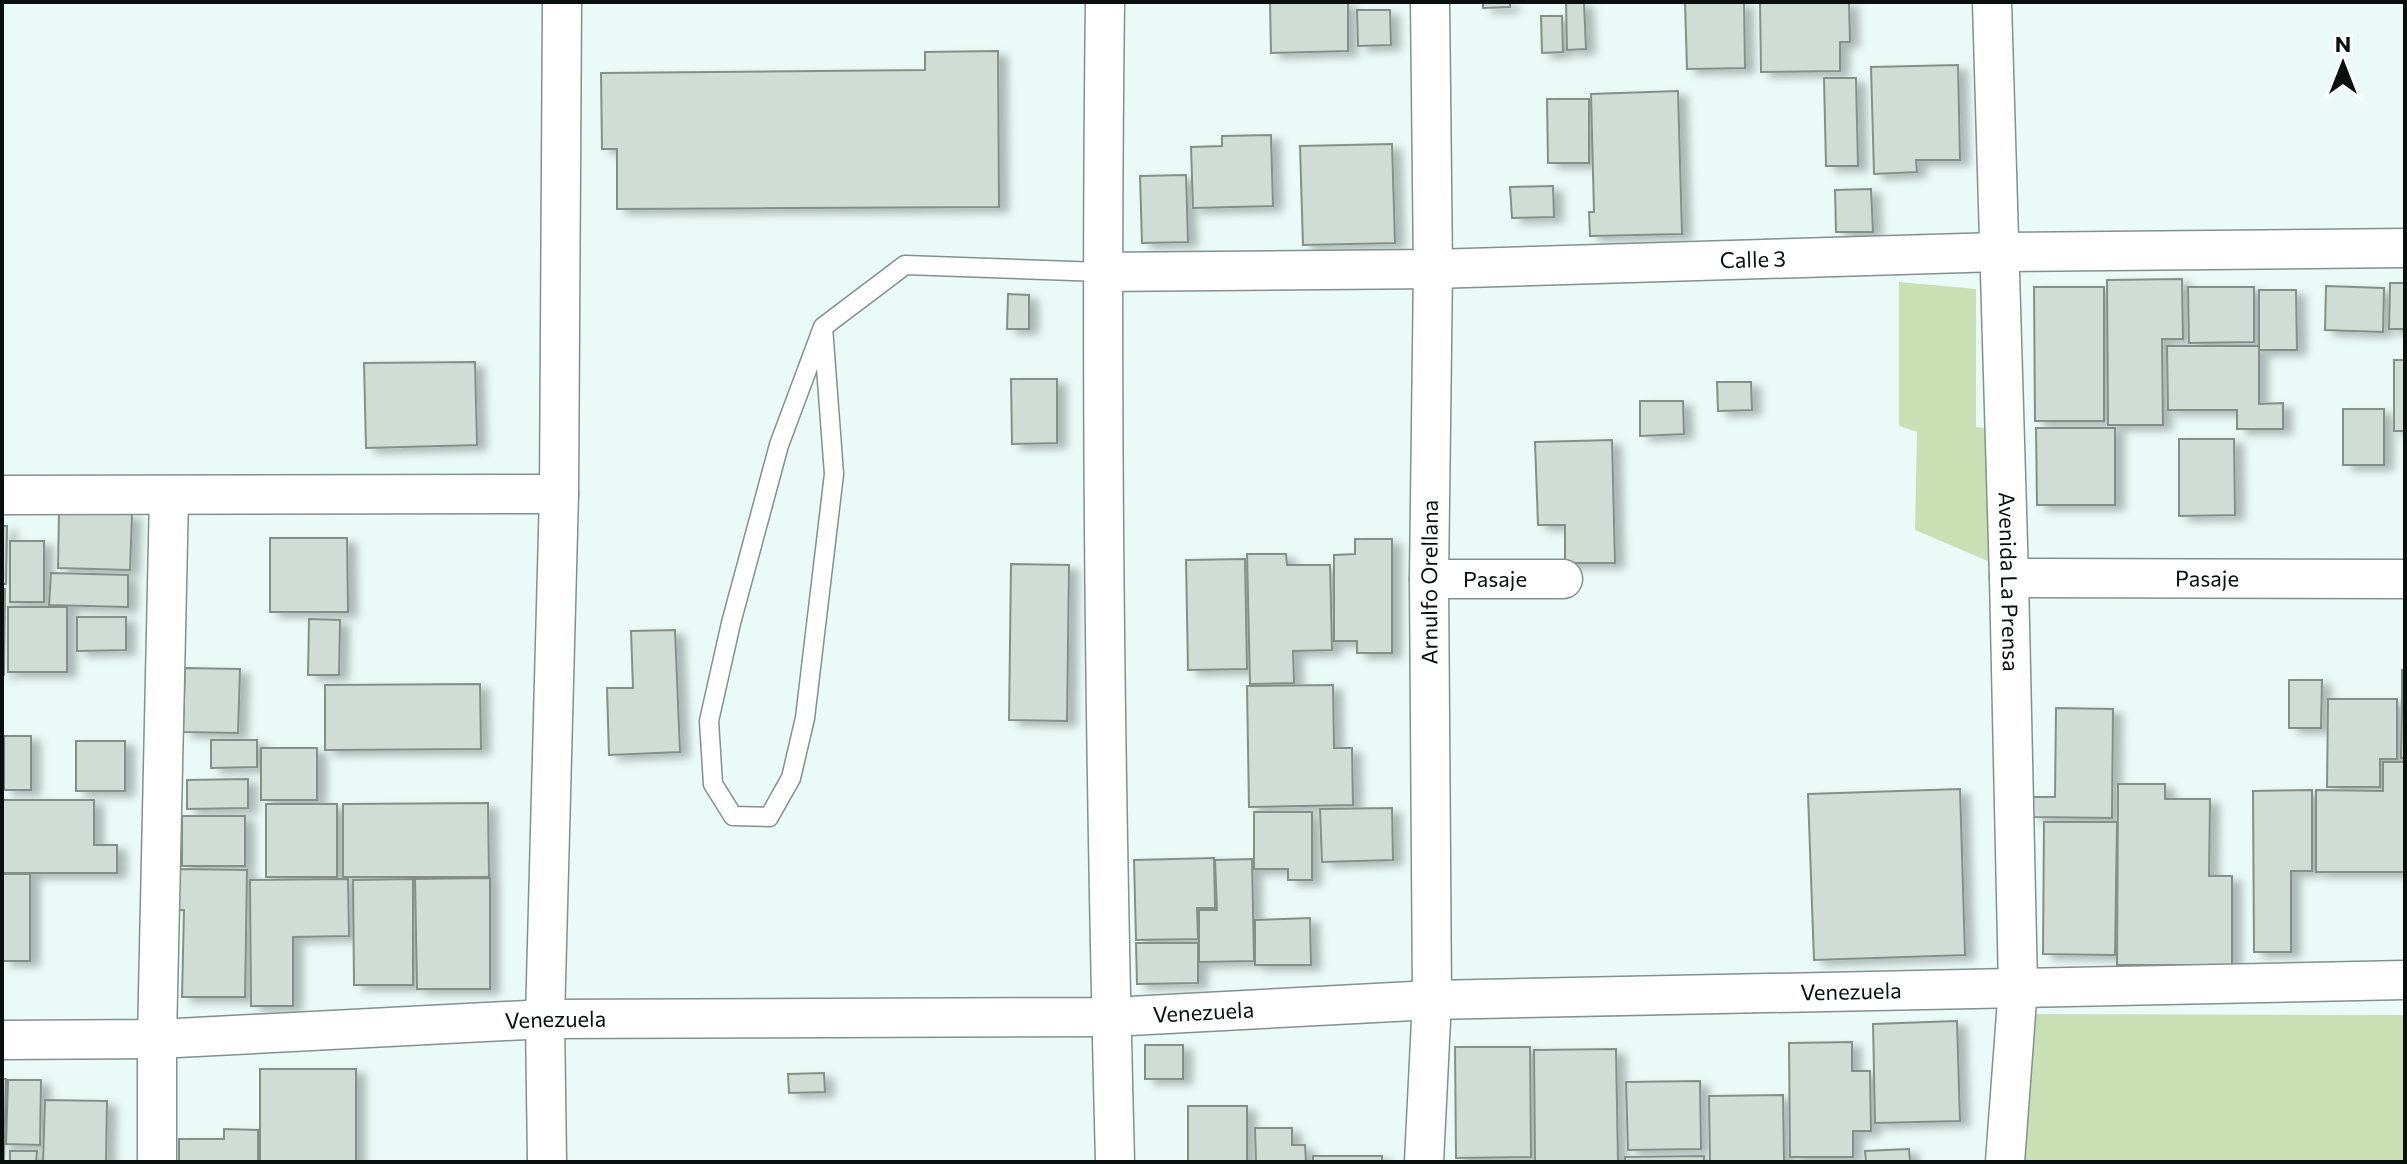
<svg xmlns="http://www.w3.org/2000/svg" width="2407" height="1164" font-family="Commissioner,sans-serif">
  <defs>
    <filter id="shadow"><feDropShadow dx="9" dy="5" stdDeviation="4" flood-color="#0004"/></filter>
  </defs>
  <rect width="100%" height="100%" fill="#eafbf7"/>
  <g fill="#c8e0b4">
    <path d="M1899,282L1976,289V427L1996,429L1997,565L1915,530L1917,432L1899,426Z"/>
    <path d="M2025,1014L2405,1015V1162H2024Z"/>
  </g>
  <g fill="#d0ddd4" stroke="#849087" stroke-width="2" filter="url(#shadow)">
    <path d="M1270,2H1348V51L1271,53Z"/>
    <path d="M1483,2H1510V7L1483,8Z"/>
    <path d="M1566,2H1584L1586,49L1567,50Z"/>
    <path d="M1685,2H1744L1745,68L1687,69Z"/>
    <path d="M1760,2H1849L1850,42H1840V71L1761,72Z"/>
    <path d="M1357,10H1390L1391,45L1358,46Z"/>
    <path d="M1541,16H1562L1563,52L1542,53Z"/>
    <path d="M998,51L999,207L617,209V149H602L601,73L925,70V52Z"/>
    <path d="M1958,65L1960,160H1916L1917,172L1874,174L1871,67Z"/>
    <path d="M1824,78H1856L1858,166H1826Z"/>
    <path d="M1678,91L1682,234L1590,236L1589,212H1594L1591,94Z"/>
    <path d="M1547,99H1589V163H1548Z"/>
    <path d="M1271,135L1273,206L1193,208L1191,147L1222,146V136Z"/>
    <path d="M1392,144L1395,243L1303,245L1300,146Z"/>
    <path d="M1186,175L1188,242L1142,243L1140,176Z"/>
    <path d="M1553,186L1554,217L1512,218L1510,187Z"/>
    <path d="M1871,189L1873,232H1836L1835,190Z"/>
    <path d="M2182,279L2183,339H2162L2163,425H2108L2107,280Z"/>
    <path d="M2390,283H2405V329H2389Z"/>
    <path d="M2326,286L2384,288L2383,332L2325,330Z"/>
    <path d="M2034,287H2104V421H2035Z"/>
    <path d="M2188,287H2254V342L2189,343Z"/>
    <path d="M2259,290H2296L2297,350H2259Z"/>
    <path d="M1008,294L1029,295V329H1007Z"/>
    <path d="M2167,346H2259V404L2283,403V429H2237V410H2168Z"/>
    <rect x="2394" y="360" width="11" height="71"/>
    <path d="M475,362L477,445L366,448L364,363Z"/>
    <path d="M1011,379H1057V443L1012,444Z"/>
    <path d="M1717,382H1751L1752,410L1718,411Z"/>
    <path d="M1640,401H1683L1684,434L1640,436Z"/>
    <rect x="2343" y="409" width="41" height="56"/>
    <path d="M2036,428H2115V505H2037Z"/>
    <path d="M2179,439H2234L2235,515L2179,516Z"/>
    <path d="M1612,440L1615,563H1565V525H1538L1535,442Z"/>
    <path d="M59,512L132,514L130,570L58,568Z"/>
    <path d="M2,526H7L6,584H2Z"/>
    <path d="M270,538H347L348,612H270Z"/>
    <path d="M1355,539H1392V653H1357V641H1334V555L1355,554Z"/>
    <rect x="10" y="541" width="34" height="61"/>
    <path d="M1247,554H1286L1287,565H1330L1332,650L1293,651L1294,683L1250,684Z"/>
    <path d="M1245,559L1247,669L1188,670L1186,560Z"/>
    <path d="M1011,564L1069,565L1067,721L1009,720Z"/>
    <path d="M51,573L128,575V607L49,605Z"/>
    <path d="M2,589H5L4,675H2Z"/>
    <rect x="8" y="607" width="59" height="65"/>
    <path d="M77,617H126V650L77,651Z"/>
    <path d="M309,619L340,620L339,675H308Z"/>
    <path d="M675,630L680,752L609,755L607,688H633L631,631Z"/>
    <path d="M185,668L240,669L238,733L183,732Z"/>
    <rect x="2402" y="670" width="3" height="35"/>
    <path d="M2289,680H2322L2321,728H2289Z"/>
    <path d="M480,684L481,749L325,750V685Z"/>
    <path d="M1333,685L1334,748H1352L1353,805L1249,807L1247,686Z"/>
    <path d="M2328,699H2397V759H2380V787H2327Z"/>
    <path d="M2402,707H2405V758H2401Z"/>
    <path d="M2056,708L2113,709L2112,818L2033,817V797H2055Z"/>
    <rect x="4" y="736" width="27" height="54"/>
    <path d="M211,740H257V767L211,768Z"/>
    <rect x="76" y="741" width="49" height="50"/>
    <rect x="261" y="748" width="56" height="52"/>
    <path d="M2383,762H2405V872H2316V790L2383,791Z"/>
    <path d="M248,779V808L187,809V780Z"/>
    <path d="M2118,784H2165V799H2210L2209,876H2232V965H2117Z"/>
    <path d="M1960,789L1965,955L1814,960L1808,794Z"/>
    <path d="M2312,790V871H2291V952H2254L2253,791Z"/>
    <path d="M3,800H94V845H117V873H3Z"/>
    <path d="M488,803L489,877H343V804Z"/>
    <rect x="266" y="804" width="71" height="73"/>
    <path d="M1392,808L1393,860L1322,862L1320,809Z"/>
    <path d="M1254,812H1312V880H1288V869H1254Z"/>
    <rect x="182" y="816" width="63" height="50"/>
    <path d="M2044,822H2117L2115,955L2043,954Z"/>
    <path d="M1214,858L1215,908H1197L1198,939L1136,940L1134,860Z"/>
    <path d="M1252,859L1254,961L1199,962V910H1217L1215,860Z"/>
    <path d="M179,869L247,870L245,997H182L184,910H178Z"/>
    <rect x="2" y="874" width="28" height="87"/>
    <path d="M490,878V989H417L415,879Z"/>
    <path d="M348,879L349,936L293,937V1006H251L250,880Z"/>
    <path d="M413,879V985H354L353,880Z"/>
    <path d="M1310,918L1311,965H1255V920Z"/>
    <path d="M1136,943H1198V983L1137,984Z"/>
    <path d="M1957,1021L1960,1121L1875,1123L1873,1024Z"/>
    <path d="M1852,1042V1071H1870L1871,1131H1853V1157H1790L1789,1043Z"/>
    <rect x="1145" y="1045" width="38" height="34"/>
    <path d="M1455,1047H1530L1531,1157L1456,1158Z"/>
    <path d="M1616,1049L1618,1162H1535L1534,1050Z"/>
    <rect x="260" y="1069" width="96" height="93"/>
    <path d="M824,1073L825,1092L789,1093L788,1074Z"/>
    <path d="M2,1079H6L4,1162H2Z"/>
    <path d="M8,1080H41L40,1145L6,1144Z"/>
    <path d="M1700,1081L1701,1149L1628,1150L1626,1082Z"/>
    <path d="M1783,1095L1784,1162H1710L1709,1096Z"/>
    <path d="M45,1100L107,1101L106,1162H43Z"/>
    <rect x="1188" y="1106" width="59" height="56"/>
    <path d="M1255,1128H1292V1145H1305L1306,1162H1256Z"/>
    <path d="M224,1129L258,1130V1162H179V1139H224Z"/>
    <path d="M1909,1149L1910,1162H1866L1865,1151Z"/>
    <path d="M10,1151H37L36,1162H10Z"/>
    <rect x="1313" y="1156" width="69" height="6"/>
    <path d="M1704,1156V1162H1625V1157Z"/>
  </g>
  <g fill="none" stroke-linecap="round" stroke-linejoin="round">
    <g stroke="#81918d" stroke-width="21">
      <path id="lane" d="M823,327L834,474L805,718L791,778L769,817L733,816L713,784L709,721L731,623L779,445L823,327L905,265L1101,272"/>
    </g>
    <g stroke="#81918d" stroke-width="41">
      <g id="street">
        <path d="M1105,2C1100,389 1105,775 1115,1162"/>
        <path id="s1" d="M1992,2L2009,578L2018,987L2005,1162"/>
        <path id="s2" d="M1101,272L1433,269L1998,252L2405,248"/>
        <path d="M2,495L559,494"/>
        <path id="s3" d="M2009,578L2405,579"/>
        <path id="s4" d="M1429,579H1563"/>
        <path id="s5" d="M2,1040L157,1039L545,1019L1111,1017L1432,1000L2405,980"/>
        <path d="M157,1162V1039L169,496"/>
        <path d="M547,1162L545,1019L559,494L562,2"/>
        <path id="s6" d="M1424,1162L1432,1000L1429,579L1433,269L1430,2"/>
      </g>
    </g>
    <use href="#lane" stroke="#fff" stroke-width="18"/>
    <use href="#street" stroke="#fff" stroke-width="38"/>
  </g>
  <g text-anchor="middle" stroke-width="8" stroke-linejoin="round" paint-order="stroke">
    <g font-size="22" fill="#090f0d" stroke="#fff">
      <text dy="8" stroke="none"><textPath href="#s2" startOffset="652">Calle 3</textPath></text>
      <text dy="8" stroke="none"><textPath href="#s4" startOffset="66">Pasaje</textPath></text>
      <text dy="8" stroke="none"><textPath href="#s3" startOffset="198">Pasaje</textPath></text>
      <text dy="8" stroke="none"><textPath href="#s6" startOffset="580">Arnulfo Orellana</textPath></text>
      <text dy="8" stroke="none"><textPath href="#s1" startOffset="580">Avenida La Prensa</textPath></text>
      <text dy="8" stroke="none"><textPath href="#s5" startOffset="1850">Venezuela</textPath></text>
      <text dy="8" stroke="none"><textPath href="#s5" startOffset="1202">Venezuela</textPath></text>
      <text dy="8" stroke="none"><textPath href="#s5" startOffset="554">Venezuela</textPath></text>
    </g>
  </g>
  <rect width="2407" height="1164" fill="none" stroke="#090f0d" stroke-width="8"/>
  <g transform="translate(2343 64)" stroke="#ffffff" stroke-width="6" paint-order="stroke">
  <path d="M0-6L14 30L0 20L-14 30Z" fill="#090f0d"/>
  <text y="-12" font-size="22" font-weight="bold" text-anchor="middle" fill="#090f0d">N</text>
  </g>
</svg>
